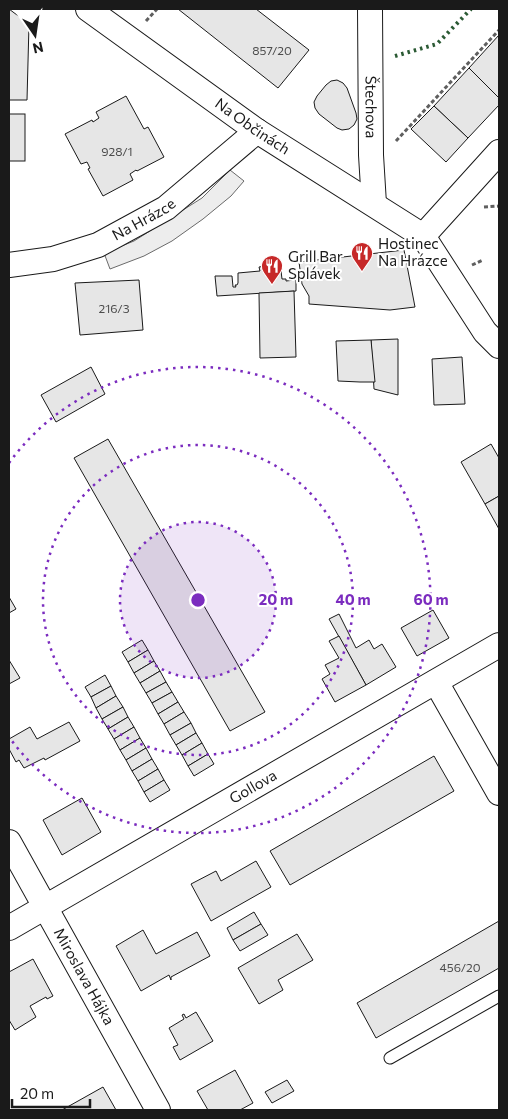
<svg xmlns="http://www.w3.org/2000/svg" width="508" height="1119" font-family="Commissioner,sans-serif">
  <rect width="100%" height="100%" fill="#fff"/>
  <path fill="#ededed" stroke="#6a6a6a" d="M230,170L244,181L231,196L203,219L172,241L144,256L110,269L104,253L134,241L202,198Z"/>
  <g fill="#e6e6e6" stroke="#1a1a1a">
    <path d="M9,9L29,24L27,100H9Z"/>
    <path d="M178,9H256L309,50L278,88Z"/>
    <path d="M499,35V98L469,68Z"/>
    <path d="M469,68L499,98V105L468,138L434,106Z"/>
    <path d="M337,80L343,83L347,88L356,113L357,119L354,125L349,129L342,130L337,128L319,114L315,108L314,102L317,96L326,85L331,81Z"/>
    <path d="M126,96L144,129L148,127L164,157L137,171L136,170L130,174L133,180L103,196L88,169L90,168L87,162L81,164L65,134L92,120L93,122L99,118L96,112Z"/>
    <path d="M434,106L468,138L446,162L411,129Z"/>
    <rect x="9" y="114" width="16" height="47"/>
    <path d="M404,250L415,307L390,310L309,304V296L302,284L299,262Z"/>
    <path d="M266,266L267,271H281L282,279H286V281L295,280L296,281V291L217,296L215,276H232L233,287H236L235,285H237L238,283V273L260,271L259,267Z"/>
    <path d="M139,280L143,330L80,335L75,283Z"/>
    <path d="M294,291L296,357L260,358L259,293Z"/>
    <path d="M398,339V395L374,389L371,340Z"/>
    <path d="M371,340L375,382H360L338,381L336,341Z"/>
    <path d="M462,357L465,404L434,405L432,359Z"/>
    <path d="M91,367L105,394L56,422L41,395Z"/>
    <path d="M108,439L265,712L230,731L74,458Z"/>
    <path d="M491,444L499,458V496L485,504L461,462Z"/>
    <path d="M499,496V529L485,504Z"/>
    <path d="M9,597L16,609L9,613Z"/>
    <path d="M433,610L449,638L417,656L401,628Z"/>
    <path d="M339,614L356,648L369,640L374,649L382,644L396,667L366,685L329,619Z"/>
    <path d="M339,636L366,685L335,702L322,679L330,674L325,665L339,658L329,641Z"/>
    <path d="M142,640L148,650L128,662L122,652Z"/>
    <path d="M148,650L154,661L134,673L128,662Z"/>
    <path d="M9,660L20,678L9,684Z"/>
    <path d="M154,661L160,671L140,683L134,673Z"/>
    <path d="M160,671L166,682L146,693L140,683Z"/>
    <path d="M105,675L111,686L91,697L85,687Z"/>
    <path d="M166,682L172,692L152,703L146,693Z"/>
    <path d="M111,686L116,696L96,708L91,697Z"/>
    <path d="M172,692L178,702L158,714L152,703Z"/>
    <path d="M116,696L123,707L102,719L96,708Z"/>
    <path d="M178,702L184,712L164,724L158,714Z"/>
    <path d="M123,707L128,717L108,729L102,719Z"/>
    <path d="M184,712L191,723L170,735L164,724Z"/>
    <path d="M128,717L134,727L114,739L108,729Z"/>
    <path d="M69,722L80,741L45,760L44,758L24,768L19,760L16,762L9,749V739L30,727L37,739Z"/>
    <path d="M191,723L196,733L176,745L170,735Z"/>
    <path d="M134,727L140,738L120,750L114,739Z"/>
    <path d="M196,733L202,743L182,755L176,745Z"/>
    <path d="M140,738L146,748L126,760L120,750Z"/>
    <path d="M202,743L208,754L188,766L182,755Z"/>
    <path d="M146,748L152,759L132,771L126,760Z"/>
    <path d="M208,754L214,764L194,776L188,766Z"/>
    <path d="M434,756L454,791L290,885L270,851Z"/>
    <path d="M152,759L158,769L138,781L132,771Z"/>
    <path d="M158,769L164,780L144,792L138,781Z"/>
    <path d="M164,780L170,790L150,802L144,792Z"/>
    <path d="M82,798L101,832L62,855L43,820Z"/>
    <path d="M256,861L271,887L211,921L191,884L216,871L221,881Z"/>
    <path d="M254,912L261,924L233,940L227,928Z"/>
    <path d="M499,921V968L376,1038L357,1003Z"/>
    <path d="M261,924L268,935L240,951L233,940Z"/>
    <path d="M143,930L156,954L197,932L210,956L171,977V980L169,975L141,991L116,946Z"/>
    <path d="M297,934L313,960L278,980L283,990L259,1004L238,968Z"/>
    <path d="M33,959L53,996L47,999L46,997L30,1006L36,1017L15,1030L9,1020V972Z"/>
    <path d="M196,1012L213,1041L180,1060L173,1047L178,1045L169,1028L184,1019L182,1015L184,1014L186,1018Z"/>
    <path d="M235,1070L253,1103L240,1110H208L197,1091Z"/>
    <path d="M287,1080L294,1091L272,1103L265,1092Z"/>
    <path d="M103,1087L116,1110H62Z"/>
  </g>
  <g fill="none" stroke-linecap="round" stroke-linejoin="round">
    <g stroke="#1a1a1a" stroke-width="13">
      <path id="lane" d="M390,1058L499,996"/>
    </g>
    <g stroke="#1a1a1a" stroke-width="26">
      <g id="street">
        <path id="s1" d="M88,9L257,131L423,236L485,332L499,346"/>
        <path id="s2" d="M370,9L371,155L374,204"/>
        <path d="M423,236L499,152"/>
        <path id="s3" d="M9,265L53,259L98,245L166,208L257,131"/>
        <path d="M436,682L499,793"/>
        <path id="s4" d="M9,842L158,1110"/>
        <path id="s5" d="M9,928L499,645"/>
      </g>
    </g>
    <g stroke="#5f5f5f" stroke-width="3" stroke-dasharray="4 2.5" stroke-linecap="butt">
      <path d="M146,21L157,9"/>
      <path d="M396,141L499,30"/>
      <path d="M484,207L499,206"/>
      <path d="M472,265L483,260"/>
    </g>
    <use href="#lane" stroke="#fff" stroke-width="11"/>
    <use href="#street" stroke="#fff" stroke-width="24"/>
    <path stroke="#2b5a34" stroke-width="4" stroke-dasharray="2.5 4" stroke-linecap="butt" d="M395,56L437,44L471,9"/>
  </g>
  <circle cx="198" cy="600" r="78" fill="#7b2cbf" fill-opacity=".12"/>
  <g fill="none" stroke="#7b2cbf" stroke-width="2.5" stroke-dasharray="2.5 5">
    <circle cx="198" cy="600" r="78"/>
    <circle cx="198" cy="600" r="155"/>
    <path d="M9 463A233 233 0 1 1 9 737"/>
  </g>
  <defs>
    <g id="restaurant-pin" transform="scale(1.125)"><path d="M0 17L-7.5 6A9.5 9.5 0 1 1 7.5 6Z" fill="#c62828" stroke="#fff"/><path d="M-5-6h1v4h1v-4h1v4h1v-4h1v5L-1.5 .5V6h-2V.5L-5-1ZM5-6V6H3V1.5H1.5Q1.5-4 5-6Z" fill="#fff"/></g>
  </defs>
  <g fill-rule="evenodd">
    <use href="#restaurant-pin" x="362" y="253"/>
    <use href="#restaurant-pin" x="272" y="266"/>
  </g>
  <g text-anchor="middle" stroke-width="4" stroke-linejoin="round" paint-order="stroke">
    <g font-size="12" fill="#4d4d4d">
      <text x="272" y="55">857/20</text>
      <text x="117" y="156">928/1</text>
      <text x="114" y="313">216/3</text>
      <text x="460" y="972">456/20</text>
    </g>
    <g font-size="15" fill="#1a1a1a" stroke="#fff">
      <text dy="5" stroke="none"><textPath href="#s2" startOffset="98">Štechova</textPath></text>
      <text dy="5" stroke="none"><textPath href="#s1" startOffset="202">Na Občinách</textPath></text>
      <text dy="5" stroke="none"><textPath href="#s3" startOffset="144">Na Hrázce</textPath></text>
      <text dy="5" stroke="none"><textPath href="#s5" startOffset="282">Gollova</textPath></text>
      <text dy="5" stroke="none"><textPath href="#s4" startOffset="154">Miroslava Hájka</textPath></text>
    </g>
    <g font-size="15" fill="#1a1a1a" stroke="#fff" text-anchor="start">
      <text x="378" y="249">Hostinec<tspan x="378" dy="17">Na Hrázce</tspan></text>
      <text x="288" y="262">Grill Bar<tspan x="288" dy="17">Splávek</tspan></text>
    </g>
  </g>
  <circle cx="198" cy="600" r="8" fill="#7b2cbf" stroke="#fff" stroke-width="2.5"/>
  <g font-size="15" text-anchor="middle" font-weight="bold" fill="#7b2cbf" stroke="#fff" stroke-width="4" stroke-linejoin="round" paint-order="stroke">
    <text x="276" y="605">20 m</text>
    <text x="353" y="605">40 m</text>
    <text x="431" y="605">60 m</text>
  </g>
  <rect width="508" height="1119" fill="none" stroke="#1a1a1a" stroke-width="20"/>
  <g transform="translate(35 35) rotate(167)" stroke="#ffffff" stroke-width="4" paint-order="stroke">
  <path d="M0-4L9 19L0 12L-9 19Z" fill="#1a1a1a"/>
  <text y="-8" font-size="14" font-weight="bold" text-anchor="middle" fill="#1a1a1a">N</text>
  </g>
  <path d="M12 1099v8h78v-8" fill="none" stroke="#1a1a1a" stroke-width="2.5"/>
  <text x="20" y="1099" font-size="15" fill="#1a1a1a" stroke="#ffffff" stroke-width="4" paint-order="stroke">20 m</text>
</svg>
